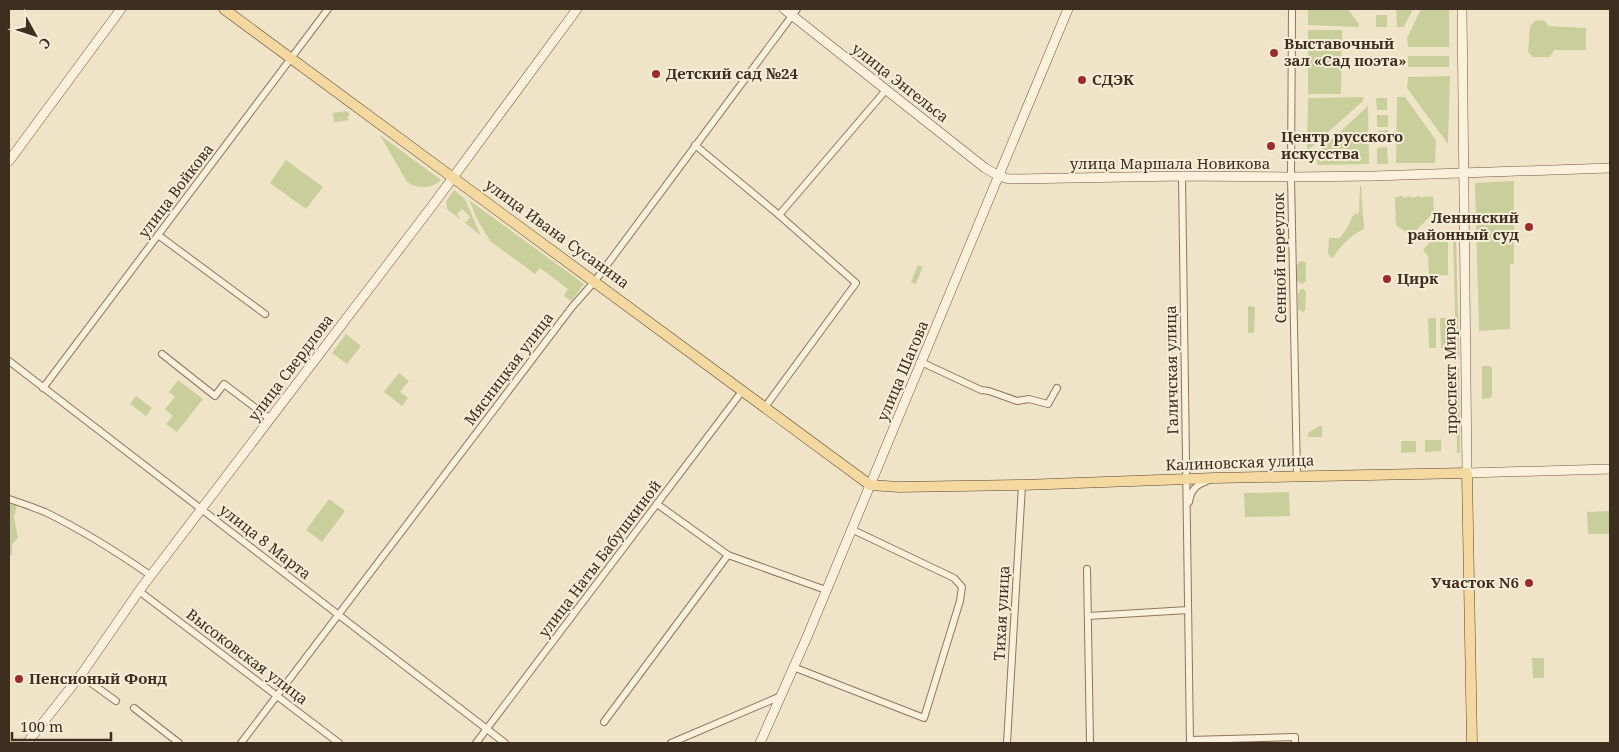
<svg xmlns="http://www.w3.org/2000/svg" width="1619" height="752" font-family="'Noto Serif',serif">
  <rect width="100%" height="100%" fill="#f0e4c8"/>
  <g fill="#c9cf9b">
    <path d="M1308,9H1348L1359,24L1358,27L1308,25Z"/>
    <path d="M1396,9H1413L1404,27H1397Z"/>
    <path d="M1421,9H1449V47H1408L1407,38Z"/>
    <rect x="1376" y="15" width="11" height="12"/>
    <path d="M1542,20L1546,22L1548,26L1586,28V50H1554L1550,57H1533L1528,52L1530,26L1535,21Z"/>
    <path d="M1308,30H1342L1341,94H1308Z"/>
    <rect x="1408" y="56" width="41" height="11"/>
    <path d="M1450,76L1448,144L1407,88L1408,77Z"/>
    <path d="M1363,97V101L1307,151L1308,98Z"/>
    <path d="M1397,97H1405L1436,140L1435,163H1396Z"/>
    <path d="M1376,98H1387V110H1377Z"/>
    <path d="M1368,106L1369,164L1317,165L1316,154Z"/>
    <path d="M346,111L350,114L347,118L350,120L334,122L333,113Z"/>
    <rect x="1377" y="115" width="11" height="12"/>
    <path d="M1388,130L1389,142H1378V131Z"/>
    <path d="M380,135L441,180C432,189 417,189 407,182Z"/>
    <path d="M1387,147L1388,164H1377V148Z"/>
    <path d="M286,160L323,187L306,209L270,183Z"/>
    <path d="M1514,181V264H1510V329L1479,331L1475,183Z"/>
    <path d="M1360,186H1361L1364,229C1351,235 1340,246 1333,258L1328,254L1329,238H1340L1349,225L1352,217L1355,214L1359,213Z"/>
    <path d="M454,190L465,199L481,236L462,220L466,222L470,217L462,209L457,214L460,218V219L447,209L446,201Z"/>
    <path d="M1399,196H1403V198L1411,196V198L1420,196V198L1424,197L1425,196L1433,197L1434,212L1410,237L1405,231L1396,226L1395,197H1399Z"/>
    <path d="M469,200L584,284L571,301L564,296L568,289L540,268L535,274L490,241L477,219Z"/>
    <path d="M1448,236V275L1429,276L1428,256L1423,250L1434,237Z"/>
    <path d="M1453,236H1456L1459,356H1456Z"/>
    <path d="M1300,261H1303L1306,263V281L1302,284L1297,281V265Z"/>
    <path d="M918,265L923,267L916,284L911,282Z"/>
    <path d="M1301,289H1304L1306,292L1305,310L1303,312L1298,309V293Z"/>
    <path d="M1248,306L1255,307L1254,333H1248Z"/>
    <path d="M1428,318H1436V348H1429Z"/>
    <path d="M1440,318H1448V348H1441Z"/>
    <path d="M346,334L361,346L347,364L332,353Z"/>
    <path d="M1482,366H1490L1492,368V396L1490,398L1482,399Z"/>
    <path d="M1456,368H1459L1460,453H1457Z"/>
    <path d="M399,373L409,381L400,392L408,398L402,406L384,392Z"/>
    <path d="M178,380L203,399L177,432L166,424L173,416L165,409L175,397L169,392Z"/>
    <path d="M136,396L152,408L146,416L130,404Z"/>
    <path d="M1319,426H1322V437H1308V433Z"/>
    <path d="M1425,440H1441V451L1425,452Z"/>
    <path d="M1401,441H1416V452L1401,453Z"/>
    <path d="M1289,492L1290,516L1245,517L1244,493Z"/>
    <path d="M329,499L345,511L322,542L306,530Z"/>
    <path d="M9,502L17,505L14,517L18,538L12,544V555H9Z"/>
    <path d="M1610,511V534H1588L1587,512Z"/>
    <path d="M1532,658H1544V678H1533Z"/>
  </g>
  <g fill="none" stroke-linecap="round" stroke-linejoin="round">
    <g stroke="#8d765c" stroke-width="8">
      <g id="street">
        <path d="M1292,9L1291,177L1297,476"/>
        <path d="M695,145L779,215L856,283L765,407"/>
        <path d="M1182,176L1190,743"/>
        <path d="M779,215L886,90"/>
        <path d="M158,235L265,314"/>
        <path d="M162,354L215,396L224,384L270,419"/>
        <path d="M9,361L505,743"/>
        <path d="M921,362L981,390L989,391L1017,401L1029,399L1048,404L1057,388"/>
        <path d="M43,388L328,9"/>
        <path d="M9,499C21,503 33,507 45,512C82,530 117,552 150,575"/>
        <path d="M1189,502C1191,490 1196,485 1207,481"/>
        <path d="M657,504L728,555L826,590"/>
        <path d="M1087,569L1090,743"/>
        <path d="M139,591L339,743"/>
        <path d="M1088,616L1188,610"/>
        <path d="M793,667L924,718L960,601L962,587L954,578L851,529"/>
        <path d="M80,675L116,701"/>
        <path d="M134,708L179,743"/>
        <path d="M604,722L728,555"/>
        <path d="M1190,740L1295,737V743"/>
        <path d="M241,743L572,307L595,281L797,9"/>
        <path d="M476,743L743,390"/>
        <path d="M671,743L781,696"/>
        <path d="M1007,743L1022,485"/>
      </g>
    </g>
    <g stroke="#6f573f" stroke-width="10">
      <g id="secondary">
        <path d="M784,9L985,168L999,176L1009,179L1182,176L1291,177L1374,176L1610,168"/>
        <path d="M1462,9L1467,473L1610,469"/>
        <path d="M9,161L121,9"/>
        <path d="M27,743L83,672L139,591L432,206L577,9"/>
        <path d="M760,743L807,637L1068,9"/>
      </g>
    </g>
    <g stroke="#5b4430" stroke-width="11">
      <path id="primary" d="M224,9L870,485L899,487L1022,485L1215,478L1467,473L1472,743"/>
    </g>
    <use href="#street" stroke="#faf1dc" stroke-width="6"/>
    <use href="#secondary" stroke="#faf1dc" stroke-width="9"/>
    <use href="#primary" stroke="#f3d9a0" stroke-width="10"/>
  </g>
  <g fill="#9e2a2b" stroke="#f7eed8" stroke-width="2">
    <circle cx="1274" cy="53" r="5"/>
    <circle cx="656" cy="74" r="5"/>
    <circle cx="1082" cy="80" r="5"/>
    <circle cx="1271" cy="146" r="5"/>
    <circle cx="1529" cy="227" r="5"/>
    <circle cx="1387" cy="279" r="5"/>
    <circle cx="1529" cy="583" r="5"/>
    <circle cx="19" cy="679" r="5"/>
  </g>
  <g text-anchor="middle" stroke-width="4" stroke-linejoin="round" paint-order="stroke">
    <g font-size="15" font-weight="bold" fill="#3d2e20" stroke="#f7eed8" text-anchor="start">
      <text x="1284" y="49">Выставочный<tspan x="1284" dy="17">зал «Сад поэта»</tspan></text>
      <text x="666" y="79">Детский сад №24</text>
      <text x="1092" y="85">СДЭК</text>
      <text x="1281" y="142">Центр русского<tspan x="1281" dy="17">искусства</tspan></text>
      <text x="1519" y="223" text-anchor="end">Ленинский<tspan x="1519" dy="17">районный суд</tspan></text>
      <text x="1397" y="284">Цирк</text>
      <text x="1519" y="588" text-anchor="end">Участок N6</text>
      <text x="29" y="684">Пенсионый Фонд</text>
    </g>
    <g font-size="15" fill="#3d2e20" stroke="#f7eed8">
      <text transform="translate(900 83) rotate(38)" y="5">улица Энгельса</text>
      <text x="1170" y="169">улица Маршала Новикова</text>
      <text transform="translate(176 191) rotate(-53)" y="5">улица Войкова</text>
      <text transform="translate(557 234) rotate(36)" y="5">улица Ивана Сусанина</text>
      <text transform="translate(1280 258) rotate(-91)" y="5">Сенной переулок</text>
      <text transform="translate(291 368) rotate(-53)" y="5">улица Свердлова</text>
      <text transform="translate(509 369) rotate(-53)" y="5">Мясницкая улица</text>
      <text transform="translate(1172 370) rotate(-91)" y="5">Галичская улица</text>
      <text transform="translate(903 371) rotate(-67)" y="5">улица Шагова</text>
      <text transform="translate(1451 376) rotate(-91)" y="5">проспект Мира</text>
      <text transform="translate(1240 463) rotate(-2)" y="5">Калиновская улица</text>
      <text transform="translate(265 542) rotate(38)" y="5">улица 8 Марта</text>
      <text transform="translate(600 559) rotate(-53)" y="5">улица Наты Бабушкиной</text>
      <text transform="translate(1002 613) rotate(-87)" y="5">Тихая улица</text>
      <text transform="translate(247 657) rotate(37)" y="5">Высоковская улица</text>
    </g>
  </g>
  <rect width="1619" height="752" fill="none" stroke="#3d2e20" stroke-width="20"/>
  <g transform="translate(35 35) rotate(130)" stroke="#f7eed8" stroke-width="4" paint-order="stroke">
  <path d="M0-4L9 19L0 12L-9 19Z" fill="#3d2e20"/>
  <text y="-8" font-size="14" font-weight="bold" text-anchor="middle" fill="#3d2e20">С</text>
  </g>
  <path d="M12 732v8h99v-8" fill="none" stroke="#3d2e20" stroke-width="2.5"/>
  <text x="20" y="732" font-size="15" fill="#3d2e20" stroke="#f7eed8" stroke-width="4" paint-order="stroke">100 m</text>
</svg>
